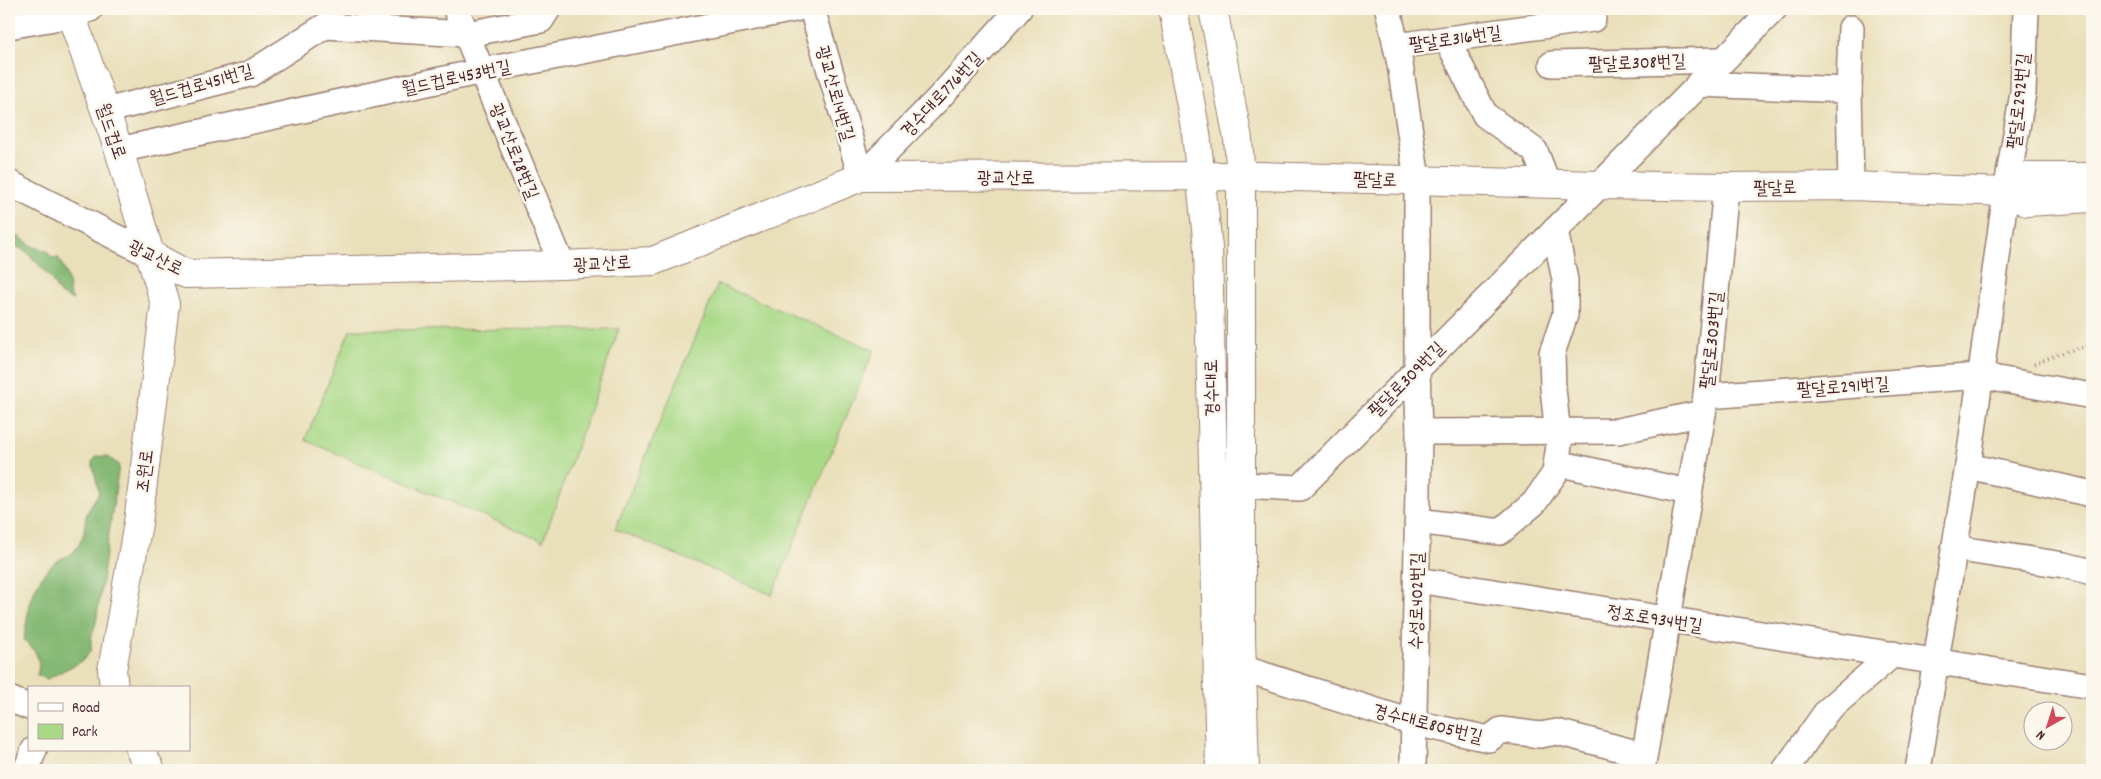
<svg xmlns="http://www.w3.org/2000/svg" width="2101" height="779" font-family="Dekko,'Poor Story',sans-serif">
  <rect width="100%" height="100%" fill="#fbf7ec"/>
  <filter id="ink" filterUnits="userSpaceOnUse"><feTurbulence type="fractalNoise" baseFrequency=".02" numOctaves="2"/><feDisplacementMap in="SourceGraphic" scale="10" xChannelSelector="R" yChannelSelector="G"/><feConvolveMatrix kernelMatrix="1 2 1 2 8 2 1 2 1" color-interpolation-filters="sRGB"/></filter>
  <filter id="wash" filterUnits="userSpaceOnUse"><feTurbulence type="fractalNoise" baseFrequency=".0096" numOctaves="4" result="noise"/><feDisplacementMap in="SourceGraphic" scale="20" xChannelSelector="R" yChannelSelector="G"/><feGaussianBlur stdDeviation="1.12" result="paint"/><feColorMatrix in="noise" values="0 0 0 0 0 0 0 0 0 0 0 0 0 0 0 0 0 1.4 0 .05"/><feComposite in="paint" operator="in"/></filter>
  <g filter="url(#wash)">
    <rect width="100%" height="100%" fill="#e9dfba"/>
    <g fill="#a9d987" stroke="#7a7c59">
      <path d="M718,284L874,350L772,595L615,529Z"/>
      <path d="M619,329L543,541L305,440L350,330Z"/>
    </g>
    <g fill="#86b974" stroke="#686c50">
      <path d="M18,236L34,247L47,251L52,258L58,257C64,268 70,281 69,293L73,300L60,294L50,277L27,252L9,243V239Z"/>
      <path d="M97,456L108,457L119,465L96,623L91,638V651L82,661L47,679L37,675C42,659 36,651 24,640C28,612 31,579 57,561C64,556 71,557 76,549C87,534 83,527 87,513C90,506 95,499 99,493L92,462Z"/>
    </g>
  </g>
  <g filter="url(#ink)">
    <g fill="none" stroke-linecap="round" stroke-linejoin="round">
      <g stroke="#9a7f72" stroke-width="28">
        <g id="minor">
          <path d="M456,9L562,265"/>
          <path d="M812,9L861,177L937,100L1019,9"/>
          <path d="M1388,9L1400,64L1417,180V369L1419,432L1413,770"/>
          <path d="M9,26L71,15L90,9"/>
          <path d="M1447,39L1485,115L1535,151L1548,184"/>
          <path d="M1396,46L1593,19L1590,9"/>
          <path d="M1552,64L1723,60"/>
          <path d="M1698,84L1849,90"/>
          <path d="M105,111L250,74L325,26L467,34L541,20L548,9"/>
          <path d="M119,150L482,71L795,9"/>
          <path d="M9,183L151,255"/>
          <path d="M1851,186L1849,90L1851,28"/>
          <path d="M1706,396L1981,376L2092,396"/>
          <path d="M1419,432L1618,431L1703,413"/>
          <path d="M1557,463L1688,492"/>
          <path d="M1968,466L2092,494"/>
          <path d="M1241,485L1300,488L1774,9"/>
          <path d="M1418,521L1500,532L1534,503L1555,473L1559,445L1553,388L1552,353L1565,315V280L1555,230"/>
          <path d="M1954,548L2064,565L2092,572"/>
          <path d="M1417,580L2092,686"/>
          <path d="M1242,668L1414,723L1489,739L1501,730L1540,735L1557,732L1644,755"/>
          <path d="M9,699L29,707"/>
          <path d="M26,770L34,750"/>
          <path d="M1642,770L1706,396L1726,187"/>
          <path d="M1785,770L1827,711L1893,654"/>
          <path d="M1918,770L1968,466L2006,192L2023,93L2026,9"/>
        </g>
      </g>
      <g stroke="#9a7f72" stroke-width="30">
        <g id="major">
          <path d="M69,9L119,150L165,304L138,523L112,670L114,688"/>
          <path d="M1173,9L1196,133L1208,248L1220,770"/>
          <path d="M1213,9L1238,139L1241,177V638L1245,770"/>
          <path d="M2006,192L2025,177H2092"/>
          <path d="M151,255L186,274L562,265L653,261L861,177L1259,176L1598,185L1726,187L1851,186L2006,192L2027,202L2092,198"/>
          <path d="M140,750L151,770"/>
        </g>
      </g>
      <path stroke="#9a7f72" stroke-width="3" stroke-dasharray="1 4" stroke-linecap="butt" d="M2034,364L2057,354L2092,345"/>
      <use href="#minor" stroke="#fff" stroke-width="25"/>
      <use href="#major" stroke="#fff" stroke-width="28"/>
    </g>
  </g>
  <g text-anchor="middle" stroke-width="5" stroke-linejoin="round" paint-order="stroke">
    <g font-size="18" fill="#4a1f2b" stroke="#fbf7ec">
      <text transform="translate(1455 38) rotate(-8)" y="6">팔달로316번길</text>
      <text transform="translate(1637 62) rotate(-2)" y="6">팔달로308번길</text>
      <text transform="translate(456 77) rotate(-12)" y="6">월드컵로453번길</text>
      <text transform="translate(201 84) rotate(-16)" y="6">월드컵로451번길</text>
      <text transform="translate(836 93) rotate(74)" y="6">광교산로14번길</text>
      <text transform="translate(941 94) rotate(-47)" y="6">경수대로776번길</text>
      <text transform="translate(2018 101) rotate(-84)" y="6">팔달로292번길</text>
      <text transform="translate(112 131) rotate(71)" y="6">월드컵로</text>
      <text transform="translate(515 151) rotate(68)" y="6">광교산로28번길</text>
      <text x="1006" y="183">광교산로</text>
      <text transform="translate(1375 179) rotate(1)" y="6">팔달로</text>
      <text transform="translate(1775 187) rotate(-1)" y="6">팔달로</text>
      <text transform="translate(156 257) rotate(26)" y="6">광교산로</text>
      <text transform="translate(602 263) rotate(-3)" y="6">광교산로</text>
      <text transform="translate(1711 340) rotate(-84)" y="6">팔달로303번길</text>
      <text transform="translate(1406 379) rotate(-45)" y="6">팔달로309번길</text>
      <text transform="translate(1843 386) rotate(-4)" y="6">팔달로291번길</text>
      <text transform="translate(1211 388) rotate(-91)" y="6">경수대로</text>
      <text transform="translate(144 471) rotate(-83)" y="6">조원로</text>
      <text transform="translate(1416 601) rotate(-89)" y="6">수성로402번길</text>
      <text transform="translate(1655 618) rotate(9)" y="6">정조로934번길</text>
      <text transform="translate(1428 723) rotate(14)" y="6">경수대로805번길</text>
    </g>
  </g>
  <rect width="2101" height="779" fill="none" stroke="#fbf7ec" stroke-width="30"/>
  <rect x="28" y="686" width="162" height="65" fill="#fbf7ec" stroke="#b4a19f"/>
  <rect x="38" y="703" width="25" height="8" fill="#ffffff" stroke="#b4a19f"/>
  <text x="72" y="712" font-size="15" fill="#4a1f2b">Road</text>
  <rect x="38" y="724" width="25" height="15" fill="#a9d987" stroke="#b4a19f"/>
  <text x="72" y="736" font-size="15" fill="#4a1f2b">Park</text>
  <g transform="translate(2048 726) rotate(219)"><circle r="24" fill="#fbf7ec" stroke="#b4a19f"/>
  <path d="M0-4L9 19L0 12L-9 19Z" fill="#d1495b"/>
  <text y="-8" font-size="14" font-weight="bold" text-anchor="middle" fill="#4a1f2b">N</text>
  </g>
</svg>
